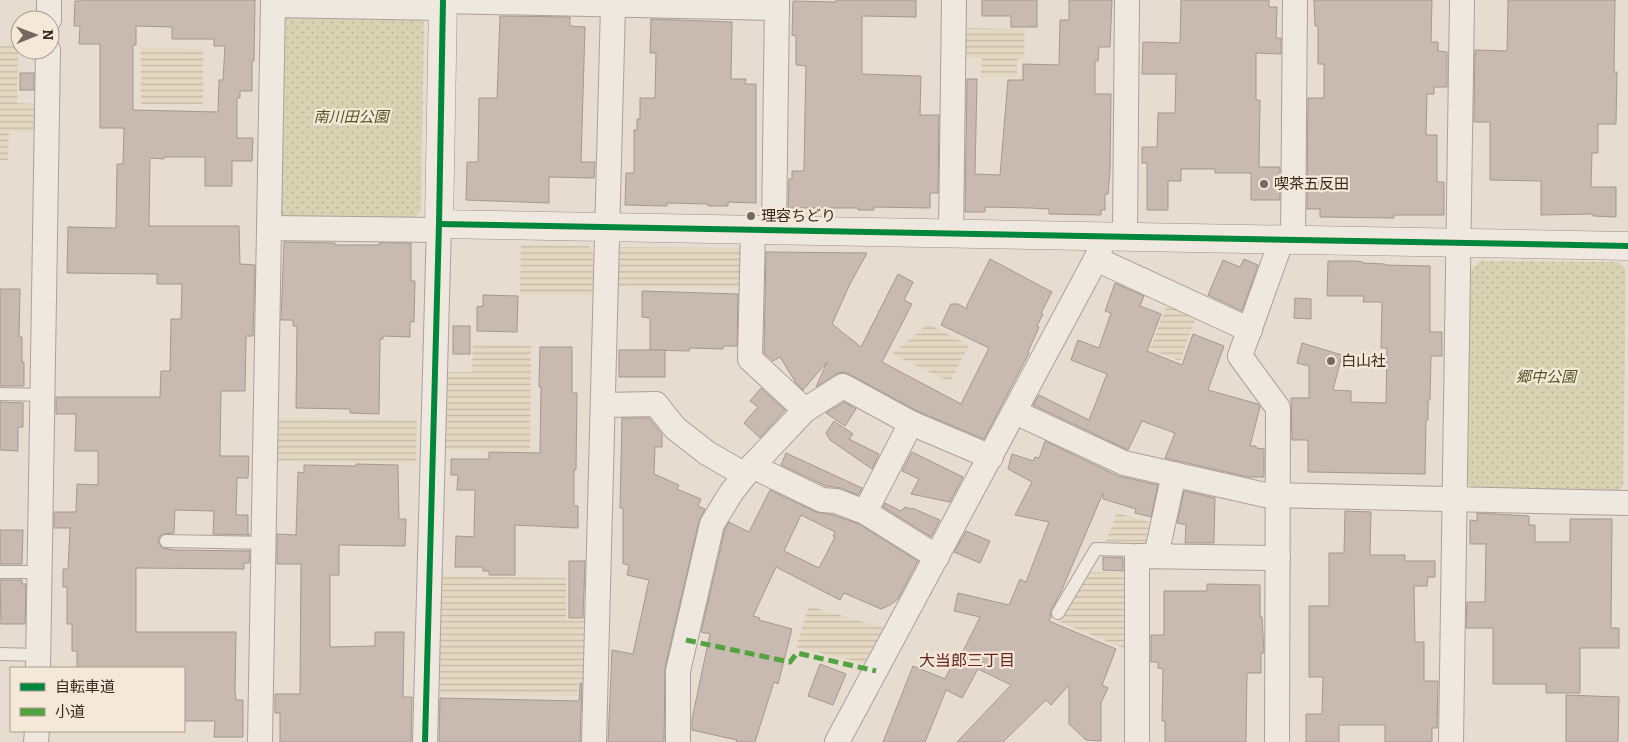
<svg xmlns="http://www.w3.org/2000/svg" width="1628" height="742" font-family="Bitter,'Noto Sans JP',serif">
  <defs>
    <pattern id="farmland-rules" width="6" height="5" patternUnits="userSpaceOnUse" patternTransform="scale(1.25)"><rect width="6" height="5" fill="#e4d8c2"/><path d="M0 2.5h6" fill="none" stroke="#c4b9a6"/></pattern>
    <pattern id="park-dots" width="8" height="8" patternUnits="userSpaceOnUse" patternTransform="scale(1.25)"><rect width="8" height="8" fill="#d8d2b3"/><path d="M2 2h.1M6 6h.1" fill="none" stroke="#bab49a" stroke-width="1.8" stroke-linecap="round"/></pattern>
  </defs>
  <rect width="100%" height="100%" fill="#e6dcd0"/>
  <g fill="url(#farmland-rules)">
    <path d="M962,28L1025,29L1024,58L1017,59V77H981L982,58H962Z"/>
    <path d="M0,46H18L17,103L37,104V132L9,131L8,160H0Z"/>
    <path d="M141,48L203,49V104H141Z"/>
    <path d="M521,245L589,246L595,255V295L520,294Z"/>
    <path d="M618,247L746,248V288L618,287Z"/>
    <path d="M1168,302L1197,314L1180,361L1150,349Z"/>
    <path d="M928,324L969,345L950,382L892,354Z"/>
    <path d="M473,345L531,346L530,451L445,450L446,372H472Z"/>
    <path d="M275,418L417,420L416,463L274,461Z"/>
    <path d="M1117,513L1157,524L1150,549L1104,546Z"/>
    <path d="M1090,572L1129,573L1128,650L1060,622Z"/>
    <path d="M440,576L566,578V620H587L586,681H578L577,696L438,694Z"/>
    <path d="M809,606L887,629L867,664L796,647Z"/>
  </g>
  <g fill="url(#park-dots)">
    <path d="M288,14L417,15L424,23L421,211L414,219H288L278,212L281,22Z"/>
    <path d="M1480,261L1620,262L1626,271L1623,486L1618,490L1473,488L1465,482L1469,272Z"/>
  </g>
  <g fill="#c9bab1" stroke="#a6988f" fill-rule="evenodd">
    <path d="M80,0H255L254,61H252V91H240V98H237V138H253L252,161H232V186H205V157H164V159L150,158L149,226H239L240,264L255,265L253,336H246L245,391H221L220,456H249L248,478H237L236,515H248V534L250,535L213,534L214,511L175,510L174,533L163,534L159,537L158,541L162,548L174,550L250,551L249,563H244V569L136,568V632H236L235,691L236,700H243V737H214L215,721H184V668H77V651H72V624H67V587H63V569H68L70,528H54V512H76L77,484L98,485V451H75L76,414H56V397H160L161,371H170L171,319H181L182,284H157V274L67,273L68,227L116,228L117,164H123L124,128H100V44H79L80,26H74L75,1H80ZM136,26L172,27V39H214V46H225L223,80H219L218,112L133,110V45H136Z"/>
    <path d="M836,0H916V17L862,16V74L921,76L920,115H939L938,193H930V208L874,207V210H858V208H788L789,179H792V171H804L805,113L806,66L796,65V36L792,35L793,1L836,2Z"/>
    <path d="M982,0H1037V27H1011V16H982Z"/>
    <path d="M1069,0H1112L1110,47H1099L1098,61H1095V94H1111L1110,171L1108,194H1105V210H1101V215L1049,214V209L1030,208L985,207V212H965L967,79H977L975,174L1000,175L1008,80H1023V64L1059,65L1060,20H1069Z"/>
    <path d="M1181,0H1269V7H1277L1276,38H1281V54L1256,53V100H1260L1259,167H1280V200H1251V173H1215V169H1181V181H1168V210H1147V163H1142V147H1157L1158,113H1175L1176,74H1142L1143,42L1180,43Z"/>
    <path d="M1314,0H1432L1431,42H1438V51L1447,52V87H1434V94H1427L1426,135H1437V182H1444V215H1394V218L1320,217V209H1307L1308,98H1324V64H1318V26H1315Z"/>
    <path d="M1508,0H1615L1614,72H1617L1616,124H1598V153H1592L1591,187H1616V217L1593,216V214L1541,215V181L1490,180V122H1474L1475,50L1507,51Z"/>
    <path d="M500,16L570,17V26L585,27L581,162H595L594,178L549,177V203L466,200L467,162H478L479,98H497Z"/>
    <path d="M651,19L732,22L731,79H746L745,84H756V203L728,202V206H708V204L667,203V206L625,205L626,173H634V130H637V119H640V98H655L656,53H650Z"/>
    <rect x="20" y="73" width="14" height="17"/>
    <path d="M284,242L335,243V245H379V243H411V281H415L414,322H410V337L383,336V339H380L379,414L350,413V409L296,408L297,326H293V320H281Z"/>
    <path d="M766,252L867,253L850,284L832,324L861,347L898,274L913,282L904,300L912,304L882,362L961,404L989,348L941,325L951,304H958L967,309V305L990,259L1052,292L1041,313L1043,314L1037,326L1039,327L1028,352L1029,353L984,439L917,411L849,374L842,372L836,374L816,387L827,362L803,390L796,383L780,357L773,361L764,353Z"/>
    <path d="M1244,259L1258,265L1242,311L1208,295L1223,260L1240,267Z"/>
    <path d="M1328,261H1354L1363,262V263L1385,264V265L1430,266V332H1442V356H1431L1430,400H1428V420H1426L1425,474L1308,472V442L1307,440H1292L1291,398H1309V366L1297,363L1302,343L1342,355L1333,390L1351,391V402L1386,403L1387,348H1381L1382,302H1363L1364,296H1327Z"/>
    <path d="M1115,283L1144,296L1140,306L1161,314L1147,351L1182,365L1193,334L1224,346L1208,390L1258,404L1260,407L1250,446H1256V448L1264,449V477H1248L1165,458L1175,433L1142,421L1128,450L1033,405L1039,395L1089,420L1107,374L1071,360L1078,340L1099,348L1111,313L1105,311Z"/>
    <path d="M0,289H20L19,337H22V362H24V386H0Z"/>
    <path d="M642,291L738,294L737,346H723V349L690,348L689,351L650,350V318L642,317Z"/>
    <path d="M483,295L518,296L517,332L477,331V307L483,306Z"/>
    <path d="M1295,298L1311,299V319L1294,318Z"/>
    <rect x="453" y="326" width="17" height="28"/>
    <path d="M540,347H572V393H577L576,470H574V506H578V528L515,525V575H489V571H483V567H455L456,536L474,537L475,490H457L458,475H451V459H489V452L540,453L541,387H539Z"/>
    <rect x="619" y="350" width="46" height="27"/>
    <path d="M761,388L785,410L760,438L744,423L758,407L750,401Z"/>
    <path d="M0,402L23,403V427H18V451L0,450Z"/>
    <path d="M844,402L856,409L845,426L826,413Z"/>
    <path d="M622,418H649L662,434V447H655L654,474L679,485L677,489L701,499L698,506L705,509L699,521L665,668L664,742H608L612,650L633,654L649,580L627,575L629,565L623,564V508H620Z"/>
    <path d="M834,421L853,434L849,439L879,454L872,469L830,440L826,433Z"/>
    <path d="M1045,441L1118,476L1158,485L1151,517L1135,513L1136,509L1103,499V493L1061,592L1050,612L1051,617L1049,621L1116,649L1102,685L1108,688L1101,703V741L1086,740L1069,724V685L1051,705L1046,700L1003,742H957L1011,685L978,669L962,698L946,690L925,742H883L913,666L945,679L955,659L958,661L980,617L954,611L958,593L1009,605L1020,579L1026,582L1049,522L1015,515L1032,482L1008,469L1012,454L1033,461L1035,457L1039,458Z"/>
    <path d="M912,452L963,477L950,502L911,494L919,479L902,471Z"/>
    <path d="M786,453L862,488L858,495L841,488L826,486L781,465Z"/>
    <path d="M356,464L398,465L399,519H406L405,546L339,545V575H330V647L375,646V632H404L403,697H412L411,742H280V713H275V694H300L301,564H277V534L296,535L298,472L304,473V465L356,466Z"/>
    <path d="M770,490L816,512L833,515L859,524L918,561L898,599L890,605L881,609L844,593L840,600L776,567L753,616L760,618L759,620L792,629L778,684L774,682L755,742H736L737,740L692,730V719L710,634L701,632L725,529L729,522L749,532ZM801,515L835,532L833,536L835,537L819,568L784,551Z"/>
    <path d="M1184,491L1215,498L1214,543H1185L1186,525L1177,523Z"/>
    <path d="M885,503L901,511L905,507L911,509L912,508L940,520L931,537L883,507Z"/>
    <path d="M1345,511L1371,512L1370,555H1405V561H1435V577H1428L1427,586H1414L1415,642H1424V681H1438L1437,728H1432V742H1385V725H1339V742H1306V714H1322L1323,677H1309V606H1329V553H1344Z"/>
    <path d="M1477,513L1529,516V525H1535V542H1570V519H1612L1611,628H1619V648H1580V693H1546V684H1493V628H1466L1467,602H1485L1486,544H1470V520L1477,521Z"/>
    <path d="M0,530H23L22,564H0Z"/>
    <path d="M966,531L990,541L980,563L954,552Z"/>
    <path d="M1103,557L1123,558V571L1103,570Z"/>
    <path d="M569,561H585L583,618H569Z"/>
    <path d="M0,580H22V584H26L25,624H1Z"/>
    <path d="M1207,584L1260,585V617H1262L1264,653H1261V673H1247L1246,742H1165V721H1162L1163,669L1158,668V662H1151V635H1164V591H1207Z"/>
    <path d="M820,664L846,674L833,705L808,696Z"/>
    <path d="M580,683H582L580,742H439L440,698L579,701Z"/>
    <path d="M1566,695L1619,697L1618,742H1566Z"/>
  </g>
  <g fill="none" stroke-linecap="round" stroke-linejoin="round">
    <g stroke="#aba198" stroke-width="14">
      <g id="lane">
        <path d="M0,394L43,395"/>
        <path d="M166,541L264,543"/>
        <path d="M0,572H39"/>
        <path d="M1058,613L1096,549L1131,550L1137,556"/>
        <path d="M0,654L38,655"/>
      </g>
    </g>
    <g stroke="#aba198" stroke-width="26">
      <g id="street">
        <path d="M443,1L777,8"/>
        <path d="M273,5L443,8"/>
        <path d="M49,20V0"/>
        <path d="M270,228L439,230"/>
        <path d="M753,230L750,359L805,410"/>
        <path d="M774,230L777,0"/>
        <path d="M951,233L954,0"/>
        <path d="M1125,236L1127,0"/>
        <path d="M1293,240L1295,0"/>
        <path d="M1096,259L1250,330"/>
        <path d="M603,405L656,404L675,428L707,453L745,475"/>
        <path d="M1015,412L1124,463L1265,495L1628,503"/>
        <path d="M752,466L822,500L836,501L865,512L937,557"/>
        <path d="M865,512L911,423"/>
        <path d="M1156,556L1174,474"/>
        <path d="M38,668L48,50"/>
        <path d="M36,742L37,731"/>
        <path d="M260,742L273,0"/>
        <path d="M425,742L439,224"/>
        <path d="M594,742L613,5"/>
        <path d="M678,742V671L712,524L731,493L752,466L805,410L843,386L911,423L991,457"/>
        <path d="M837,742L1096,259L1105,236"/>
        <path d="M1137,742V556L1278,558"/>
        <path d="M1277,742L1278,408L1240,356L1282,239"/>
        <path d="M1451,742L1462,0"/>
      </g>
    </g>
    <g stroke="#9b9188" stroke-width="29">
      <path id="secondary" d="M443,0L439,224L1628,246"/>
    </g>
    <use href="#lane" stroke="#eee8e1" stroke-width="12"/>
    <use href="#street" stroke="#eee8e1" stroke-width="24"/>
    <use href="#secondary" stroke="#eee8e1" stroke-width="28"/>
    <path stroke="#54a341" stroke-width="5" stroke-dasharray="10 5" stroke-linecap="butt" d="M686,640L790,662L797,653L876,671"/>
    <g stroke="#f5e8d8" stroke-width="9">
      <g id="cycleway">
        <path d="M439,224L1628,246"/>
        <path d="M425,742L439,224L443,0"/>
      </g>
    </g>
    <use href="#cycleway" stroke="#00873e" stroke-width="6"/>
  </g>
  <g fill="#76685e" stroke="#f5e8d8" stroke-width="2">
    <circle cx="1264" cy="184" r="5"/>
    <circle cx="751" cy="216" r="5"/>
    <circle cx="1331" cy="361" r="5"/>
  </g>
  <g text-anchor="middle" stroke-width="4.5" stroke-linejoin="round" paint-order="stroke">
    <g font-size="15" font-style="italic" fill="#515628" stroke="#f5e8d8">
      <text x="351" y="122">南川田公園</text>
      <text x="1546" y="382">郷中公園</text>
    </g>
    <g font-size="15" fill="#3a2921" stroke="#f5e8d8" text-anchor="start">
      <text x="1274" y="189">喫茶五反田</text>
      <text x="761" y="221">理容ちどり</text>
      <text x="1341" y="366">白山社</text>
    </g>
    <g font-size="16" fill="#662521" stroke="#f5e8d8">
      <text x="967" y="666">大当郎三丁目</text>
    </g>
  </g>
  <rect x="10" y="667" width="175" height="65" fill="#f5e8d8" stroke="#aa9c8f"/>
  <rect x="20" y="683" width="25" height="8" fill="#00873e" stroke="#aa9c8f"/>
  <text x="55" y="692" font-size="15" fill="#3a2921">自転車道</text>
  <rect x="20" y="708" width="25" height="8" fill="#54a341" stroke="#aa9c8f"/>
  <text x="55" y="717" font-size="15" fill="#3a2921">小道</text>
  <g transform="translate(35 35) rotate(89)"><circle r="24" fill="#f5e8d8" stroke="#aa9c8f"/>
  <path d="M0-4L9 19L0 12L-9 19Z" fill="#76685e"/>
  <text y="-8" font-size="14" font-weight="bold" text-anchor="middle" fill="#3a2921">N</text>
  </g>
</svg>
